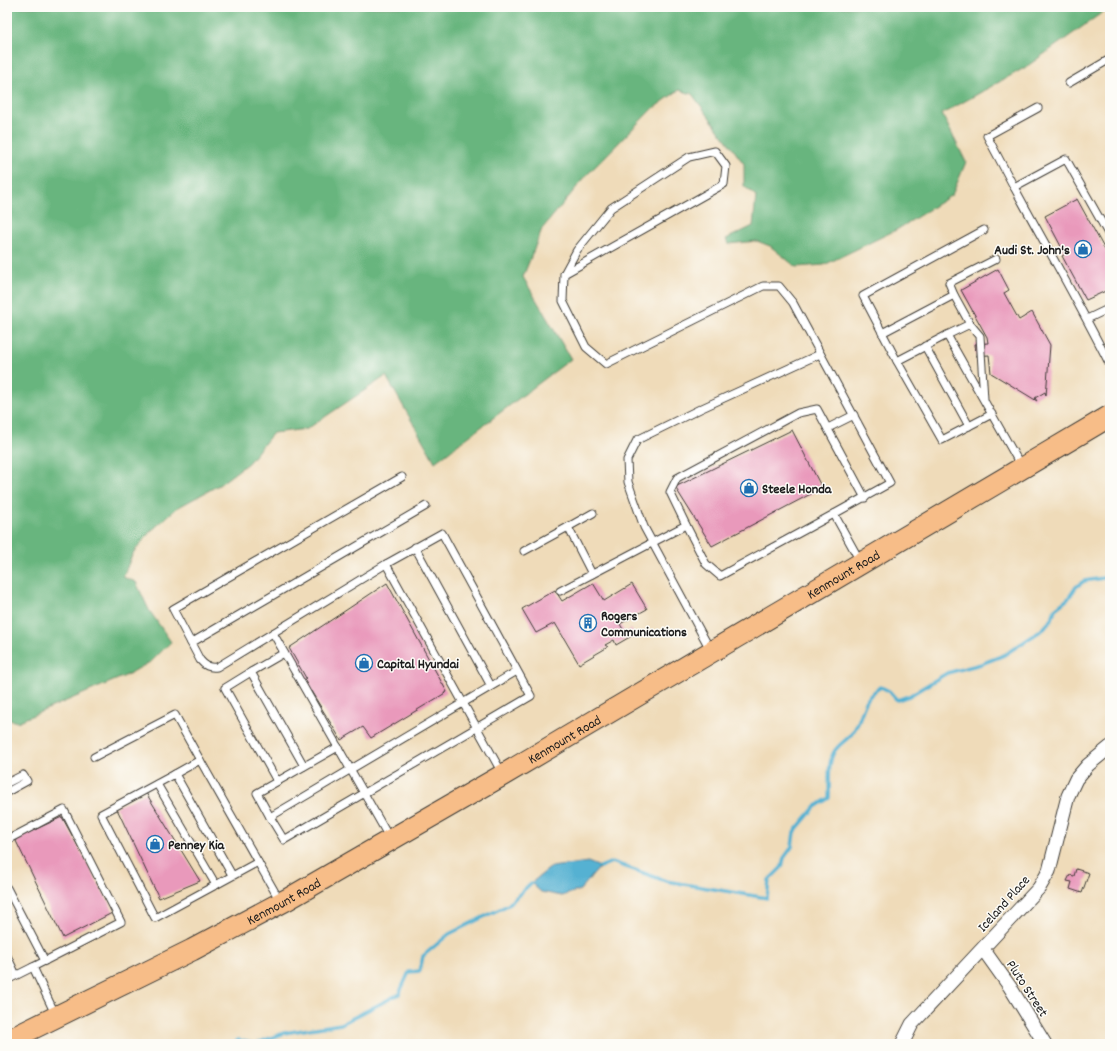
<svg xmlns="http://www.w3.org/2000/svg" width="1117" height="1051" font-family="Dekko,sans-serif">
  <rect width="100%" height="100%" fill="#fdfcf7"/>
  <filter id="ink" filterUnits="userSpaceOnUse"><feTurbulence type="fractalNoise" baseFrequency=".025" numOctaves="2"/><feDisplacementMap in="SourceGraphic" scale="8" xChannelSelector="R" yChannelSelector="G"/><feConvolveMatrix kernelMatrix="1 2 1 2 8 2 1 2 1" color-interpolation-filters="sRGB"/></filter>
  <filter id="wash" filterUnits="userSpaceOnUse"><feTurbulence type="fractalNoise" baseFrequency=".012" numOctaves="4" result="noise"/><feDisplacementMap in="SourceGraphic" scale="16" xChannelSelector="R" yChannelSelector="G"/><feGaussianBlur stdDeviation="0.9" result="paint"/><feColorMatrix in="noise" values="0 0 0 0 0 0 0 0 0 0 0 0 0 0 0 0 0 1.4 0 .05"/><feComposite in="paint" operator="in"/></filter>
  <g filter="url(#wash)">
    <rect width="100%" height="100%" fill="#efdbb9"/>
    <path fill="#68b57e" stroke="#42684d" d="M7,7H1110L1026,67L942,114L966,162L952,195L898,229L824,265L796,267L770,246L757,241L728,244L726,239L753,226L756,196L744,186V164L692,94L679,90L651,110L586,176L542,229L523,277L571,359L435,462L386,376L307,429L273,433L248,463L219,485L177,508L150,532L133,553L123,577L136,582L149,610L171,642L152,661L125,676L17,722L7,719Z"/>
    <path fill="#54b1d2" stroke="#386677" d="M588,862L600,867L580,890L562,896L541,892L531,883L551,867Z"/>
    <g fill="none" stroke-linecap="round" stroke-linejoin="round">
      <g stroke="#54b1d2" stroke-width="3.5">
        <path d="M600,867L612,862L666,881L767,898L769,880L782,867L784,858L792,847L794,832L815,807L829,798C830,784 827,764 834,752C838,744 848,740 853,732C865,714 860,699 881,687L889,691L897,700L909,696L947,673L981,664L1004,655L1042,630L1052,619L1055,609L1068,599L1076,587L1084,581L1110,577"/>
        <path d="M234,1044L238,1040L255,1044L284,1033L341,1024L399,994L409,972L420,971L423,956L449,934L508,905L531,883"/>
      </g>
    </g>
    <g id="blocks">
      <g fill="#e999bb">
        <path d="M1077,199L1105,250L1109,248L1110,250V289L1086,300L1062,256L1065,254L1045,216Z"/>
        <path d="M998,269L1009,290L1004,293L1019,320L1032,312L1050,345L1046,396L1045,392L1035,398L1037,401L991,373L989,355L976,356L975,344L988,343L987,337L961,290Z"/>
        <path d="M792,430L822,488L712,546L675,487Z"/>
        <path d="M387,583L447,692L371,738L363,727L341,740L311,691L307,693L302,681L306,678L289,648Z"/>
        <path d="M593,583L604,601L632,584L647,609L620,624L625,633L631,629L635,634L616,645L614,640L605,645L608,647L579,664L555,623L536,633L522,609L555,590L562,601Z"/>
        <path d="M146,793L200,881L159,898L116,807Z"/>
        <path d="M62,817L114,912L63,938L15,839Z"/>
        <path d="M1076,869L1089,873L1082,893L1070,889L1072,882L1067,881L1070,875L1074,876Z"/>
      </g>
    </g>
  </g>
  <g filter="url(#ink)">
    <use href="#blocks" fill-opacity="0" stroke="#3c3934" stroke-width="1"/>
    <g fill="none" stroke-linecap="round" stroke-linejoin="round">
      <g stroke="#3c3934" stroke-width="9">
        <g id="lane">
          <path d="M1069,83L1110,59"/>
          <path d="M1014,187L987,136L1038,108"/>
          <path d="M1110,237L1066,159L1014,187C1046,246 1080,305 1110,365"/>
          <path d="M564,274L577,250L611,208L689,157L715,151L726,166L724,184L564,274L563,301L586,347L606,364L763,286H779L793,303L890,483L834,514L860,561"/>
          <path d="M954,295L949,283L996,259"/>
          <path d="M1087,319L1110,308"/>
          <path d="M970,324L980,336L984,399"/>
          <path d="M882,333L954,295L970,324L947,335"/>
          <path d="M925,346L969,426"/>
          <path d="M897,361L863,296L984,230"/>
          <path d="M992,414L942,440L897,361L947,335L1021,466"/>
          <path d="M828,428L854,415"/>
          <path d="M402,477L173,609L200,660C205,666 209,668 217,667L386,564L442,533L531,696L284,840L270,817L517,671"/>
          <path d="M686,525L706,564L720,576L834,514"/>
          <path d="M415,547L491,686"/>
          <path d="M524,551L568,527"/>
          <path d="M386,564L502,773"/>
          <path d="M592,574L568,527L593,513"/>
          <path d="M560,591L686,525L670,492L677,478L798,413L817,409L865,498"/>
          <path d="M273,633L390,839"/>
          <path d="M191,643L426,506"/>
          <path d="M711,651L644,527L628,482L627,460L637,440L700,409L820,354"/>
          <path d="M284,653L251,672L304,766"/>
          <path d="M251,672L225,688L277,781"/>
          <path d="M94,757L175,715L200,760"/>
          <path d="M175,774L101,814L155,918L258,862"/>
          <path d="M7,783L23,775L27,781L7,792"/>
          <path d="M157,784L216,885"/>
          <path d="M270,817L257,793L338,747"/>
          <path d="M7,840L64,810L121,922L33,967L56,1016"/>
          <path d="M232,875L175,774L200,760L280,901"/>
          <path d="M7,888L45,961"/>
          <path d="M7,956L16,975"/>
          <path d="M7,980L33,967"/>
        </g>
      </g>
      <g stroke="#3c3934" stroke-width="15">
        <g id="street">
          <path d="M983,949L1010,987L1045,1044"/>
          <path d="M902,1044L912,1024L1039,888L1049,871L1068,796L1076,779L1088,765L1110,747"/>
        </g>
      </g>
      <g stroke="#3c3934" stroke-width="23">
        <g id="primary">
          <path id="s1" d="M7,1041L192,950L288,899L503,775L1110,416"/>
        </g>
      </g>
      <use href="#lane" stroke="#fff" stroke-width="7"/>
      <use href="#street" stroke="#fff" stroke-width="13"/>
      <use href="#primary" stroke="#f7bd88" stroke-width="21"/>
    </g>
  </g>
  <defs>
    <g id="shop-ring" transform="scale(0.9)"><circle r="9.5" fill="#fdfcf7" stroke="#1f6fb2" stroke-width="1.5"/><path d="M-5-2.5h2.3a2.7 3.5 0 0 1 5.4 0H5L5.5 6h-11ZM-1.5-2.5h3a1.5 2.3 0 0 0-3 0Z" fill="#1f6fb2"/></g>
    <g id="building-ring" transform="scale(0.9)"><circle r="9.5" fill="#fdfcf7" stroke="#1f6fb2" stroke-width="1.5"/><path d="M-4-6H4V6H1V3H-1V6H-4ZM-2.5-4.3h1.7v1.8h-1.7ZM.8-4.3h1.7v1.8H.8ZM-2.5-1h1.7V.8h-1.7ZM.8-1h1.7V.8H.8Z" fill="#1f6fb2"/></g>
  </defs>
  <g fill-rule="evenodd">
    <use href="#shop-ring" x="1083" y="249"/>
    <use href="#shop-ring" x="749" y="488"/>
    <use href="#building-ring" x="588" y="623"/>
    <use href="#shop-ring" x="364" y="663"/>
    <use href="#shop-ring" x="155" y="844"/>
  </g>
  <g text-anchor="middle" stroke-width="3" stroke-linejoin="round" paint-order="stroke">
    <g font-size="14" font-weight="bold" fill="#1c1c1c" stroke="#fdfcf7" text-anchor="start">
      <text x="1070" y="254" text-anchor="end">Audi St. John's</text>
      <text x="762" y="493">Steele Honda</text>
      <text x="601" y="620">Rogers<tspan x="601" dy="16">Communications</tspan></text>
      <text x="377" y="668">Capital Hyundai</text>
      <text x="168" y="849">Penney Kia</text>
    </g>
    <g font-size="14" fill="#1c1c1c" stroke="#fdfcf7">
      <text dy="5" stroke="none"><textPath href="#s1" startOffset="958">Kenmount Road</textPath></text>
      <text dy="5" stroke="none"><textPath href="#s1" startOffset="634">Kenmount Road</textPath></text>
      <text dy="5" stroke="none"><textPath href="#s1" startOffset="310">Kenmount Road</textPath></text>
      <text transform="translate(1003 903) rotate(-48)" y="5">Iceland Place</text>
      <text transform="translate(1028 988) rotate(57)" y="5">Pluto Street</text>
    </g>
  </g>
  <rect width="1117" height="1051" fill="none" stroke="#fdfcf7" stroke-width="24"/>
</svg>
